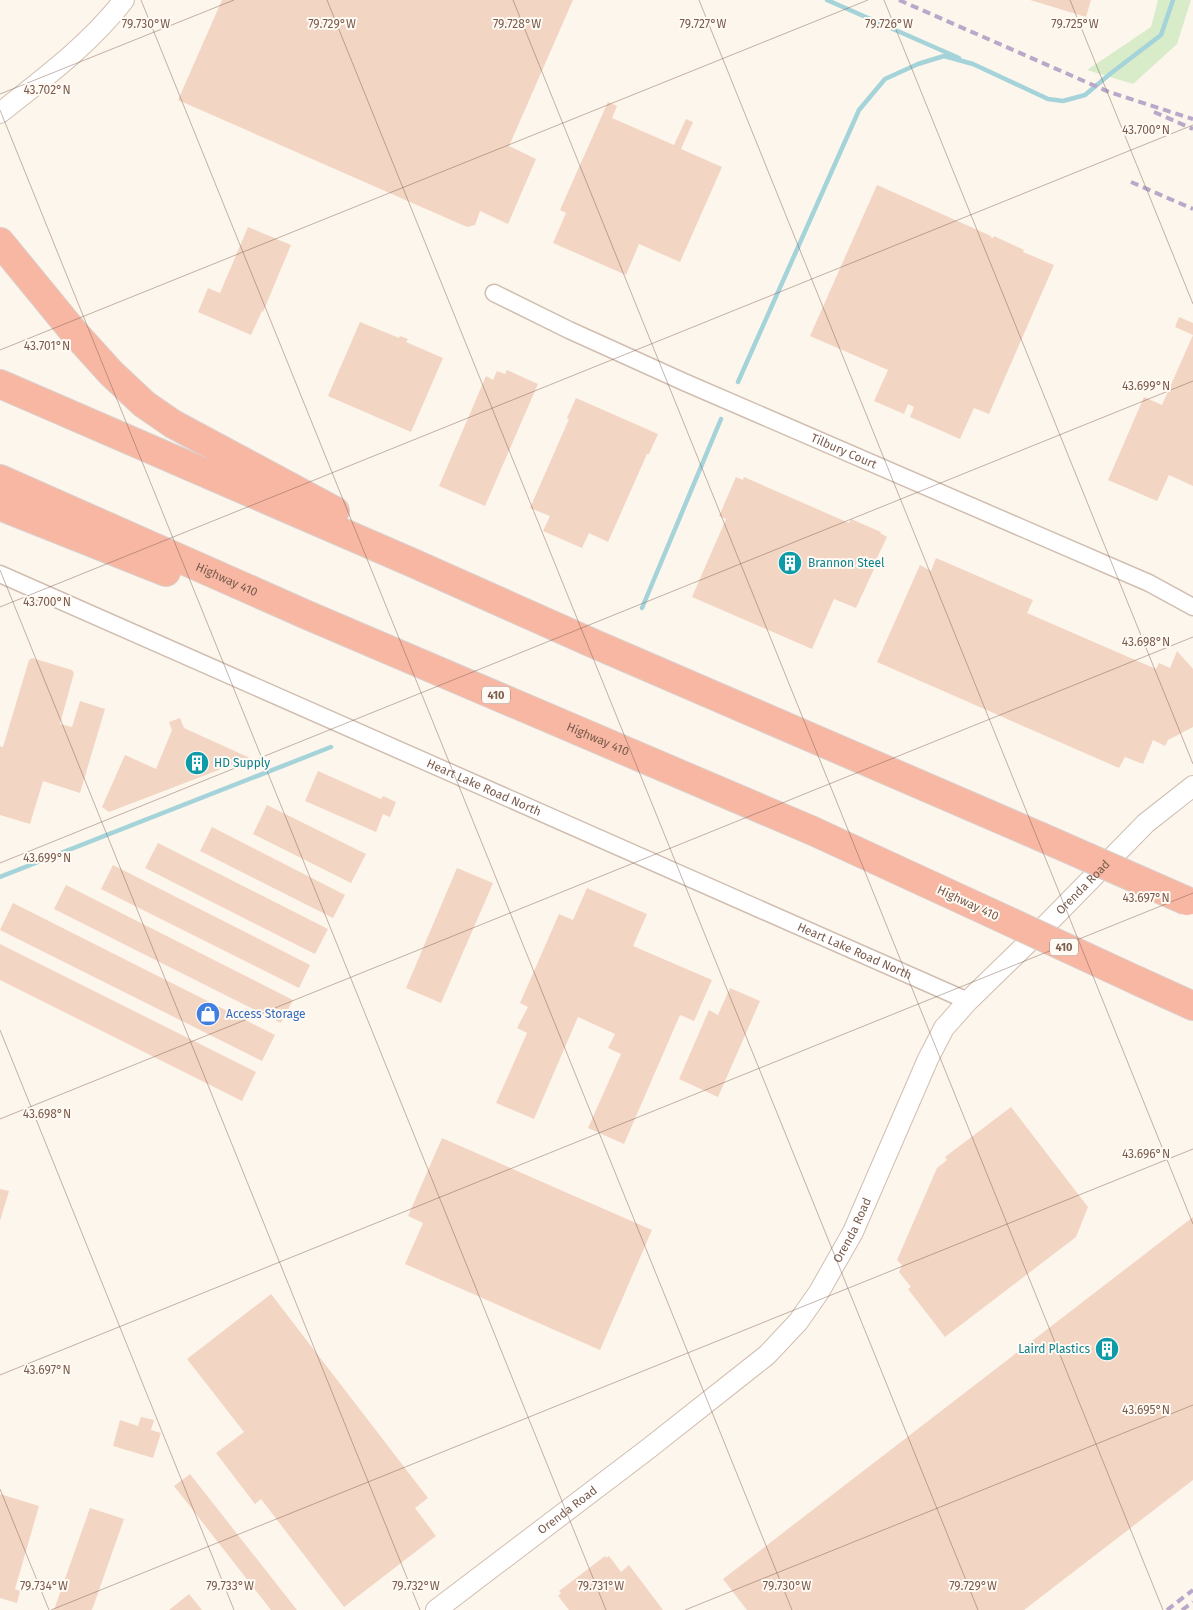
<svg xmlns="http://www.w3.org/2000/svg" width="1193" height="1610" font-family="'Fira Sans',sans-serif">
  <rect width="100%" height="100%" fill="#fdf6ec"/>
  <path fill="#d8ecc9" d="M1158,0H1191L1177,44L1133,84L1087,70L1151,27Z"/>
  <g fill="none" stroke-linecap="round" stroke-linejoin="round">
    <g stroke="#a5d3da" stroke-width="4.5">
      <path d="M827,0L959,58"/>
      <path d="M738,382L859,110L885,79L918,64L944,56L973,64L1048,99L1063,101L1085,95L1110,74L1161,35L1173,0"/>
      <path d="M642,608L721,419"/>
      <path d="M0,877L331,747"/>
    </g>
  </g>
  <g fill="#f3d5c3">
    <path d="M222,0H573L509,146L536,159L508,224L480,211L475,225L467,227L178,100Z"/>
    <path d="M1030,0H1091L1086,17Z"/>
    <path d="M608,102L617,106L612,118L674,145L686,119L693,122L681,149L722,167L680,262L639,244L626,275L553,243L566,213L560,210Z"/>
    <path d="M877,185L991,236L990,237L993,238L994,236L1024,250L1023,252L1054,265L989,414L974,408L960,439L910,417L914,407L908,404L904,414L874,401L888,370L810,336Z"/>
    <path d="M248,227L291,245L263,312L262,311L251,335L198,312L208,288L220,293Z"/>
    <path d="M1179,317L1193,323V335L1175,327Z"/>
    <path d="M360,322L399,338L400,336L408,339L406,342L443,358L411,432L328,396Z"/>
    <path d="M1193,335V486L1169,475L1157,501L1108,480L1144,397L1162,405Z"/>
    <path d="M507,370L538,384L485,506L439,486L486,376L493,380L497,371L505,374Z"/>
    <path d="M576,398L658,434L649,454H647L608,542L589,533L582,548L543,531L550,516L530,508L569,419L567,418Z"/>
    <path d="M736,477L743,480L744,477L849,523L851,519L881,532L880,533L887,537L872,568L874,569L856,608L834,599L812,649L692,597L726,519L719,516Z"/>
    <path d="M936,558L1033,600L1027,613L1156,669L1159,663L1170,668L1177,651L1193,669V727L1168,740L1165,746L1153,740L1143,764L1125,757L1119,768L877,662L920,565L931,571Z"/>
    <path d="M32,658L72,670L74,673L60,724L72,727L80,701L105,709L80,793L43,781L30,824L0,815V746L3,747L29,660Z"/>
    <path d="M180,718L184,728L250,758L109,812L102,807L125,755L156,769L172,730L169,722Z"/>
    <path d="M318,771L381,799L383,796L396,802L390,817L383,814L376,832L305,801Z"/>
    <path d="M267,805L366,854L351,883L253,834Z"/>
    <path d="M212,827L345,895L333,918L200,851Z"/>
    <path d="M158,843L328,929L315,954L145,868Z"/>
    <path d="M113,865L310,965L299,988L101,889Z"/>
    <path d="M457,868L493,883L441,1003L406,988Z"/>
    <path d="M66,885L293,1000L281,1023L54,909Z"/>
    <path d="M587,888L647,914L633,946L712,980L694,1021L680,1015L624,1144L588,1128L621,1054L608,1048L615,1034L578,1017L534,1119L496,1103L527,1033L517,1028L528,1007L520,1003L559,914L573,920Z"/>
    <path d="M13,903L275,1035L262,1061L0,930Z"/>
    <path d="M0,944L256,1072L242,1101L0,980Z"/>
    <path d="M730,988L760,1001L718,1097L679,1079L709,1010L718,1015Z"/>
    <path d="M1011,1107L1088,1207L1076,1237L945,1337L908,1289L911,1287L899,1272L902,1265L897,1260L937,1168L947,1160L945,1157Z"/>
    <path d="M442,1138L652,1230L600,1350L405,1264L423,1223L408,1216Z"/>
    <path d="M0,1189L9,1191L0,1221Z"/>
    <path d="M1193,1217V1480L1024,1610H747L723,1579Z"/>
    <path d="M271,1294L428,1498L415,1508L436,1536L344,1607L261,1499L255,1504L216,1453L244,1432L187,1359Z"/>
    <path d="M141,1417L154,1420L151,1430L161,1433L153,1458L113,1446L120,1420L138,1426Z"/>
    <path d="M190,1474L297,1610H271L174,1486Z"/>
    <path d="M0,1494L39,1506L15,1589L20,1591L17,1603L0,1598Z"/>
    <path d="M90,1508L124,1519L92,1610H54Z"/>
    <path d="M605,1556L606,1558L609,1556L621,1572L629,1565L663,1610H569L558,1596L561,1593L559,1591Z"/>
    <path d="M189,1594L202,1610H169Z"/>
  </g>
  <g fill="none" stroke-linecap="round" stroke-linejoin="round">
    <g stroke="#d1beb0" stroke-width="19">
      <g id="minor">
        <path id="s1" d="M494,293L569,330L684,382L1149,583L1193,607"/>
        <path id="s2" d="M0,574L968,1001"/>
      </g>
    </g>
    <g stroke="#d1beb0" stroke-width="22">
      <g id="tertiary">
        <path d="M0,113C44,78 89,45 124,0"/>
        <path id="s3" d="M436,1610L648,1449L767,1355L798,1322L819,1292L853,1232L928,1059L944,1028L968,1001L1043,928L1146,823L1193,786"/>
      </g>
    </g>
    <g stroke="#dad1cd" stroke-width="30">
      <g id="motorway">
        <path d="M0,242L73,331L111,373L144,404L173,424L335,511"/>
        <path d="M0,384L413,563L590,642L1039,836"/>
        <path id="s4" d="M0,479L307,615L813,831L991,913"/>
        <path d="M0,506L166,572"/>
        <path d="M1138,981L1193,1006"/>
      </g>
    </g>
    <use href="#minor" stroke="#fff" stroke-width="16"/>
    <use href="#tertiary" stroke="#fff" stroke-width="20"/>
    <use href="#motorway" stroke="#f7b7a3" stroke-width="28"/>
    <g stroke="#b9a8c9" stroke-width="4" stroke-dasharray="8 5" stroke-linecap="butt">
      <path d="M899,0L1109,92L1193,119"/>
      <path d="M1154,112L1193,129"/>
      <path d="M1131,182L1193,209"/>
      <path d="M1167,1610L1193,1590"/>
      <path d="M1182,1610L1193,1602"/>
    </g>
    <g stroke="#dad1cd" stroke-width="30" stroke-linecap="butt">
      <g id="motorway-bridge">
        <path d="M1039,836L1187,901"/>
        <path d="M991,913L1138,981"/>
      </g>
    </g>
    <use href="#motorway-bridge" stroke="#f7b7a3" stroke-width="28"/>
  </g>
  <path fill="none" stroke="#7a5c4d" stroke-width="1" stroke-opacity="0.45" d="M141,0L792,1610M327,0L978,1610M513,0L1163,1610M699,0L1193,1224M884,0L1193,764M1070,0L1193,304M0,94L234,0M0,110L606,1610M0,350L868,0M0,570L420,1610M0,607L1193,125M0,863L1193,381M0,1030L234,1610M0,1119L1193,637M0,1375L1193,893M0,1489L49,1610M51,1610L1193,1149M685,1610L1193,1405"/>
  <defs>
    <g id="building-disc" transform="scale(1.25)"><circle r="9.5" fill="#0f9aa8" stroke="#fffaf3"/><path d="M-4-6H4V6H1V3H-1V6H-4ZM-2.5-4.3h1.7v1.8h-1.7ZM.8-4.3h1.7v1.8H.8ZM-2.5-1h1.7V.8h-1.7ZM.8-1h1.7V.8H.8Z" fill="#fff"/></g>
    <g id="shop-disc" transform="scale(1.25)"><circle r="9.5" fill="#3f7fe0" stroke="#fffaf3"/><path d="M-5-2.5h2.3a2.7 3.5 0 0 1 5.4 0H5L5.5 6h-11ZM-1.5-2.5h3a1.5 2.3 0 0 0-3 0Z" fill="#fff"/></g>
  </defs>
  <g fill-rule="evenodd">
    <use href="#building-disc" x="790" y="563"/>
    <use href="#building-disc" x="197" y="763"/>
    <use href="#shop-disc" x="208" y="1014"/>
    <use href="#building-disc" x="1107" y="1349"/>
  </g>
  <g text-anchor="middle" stroke-width="4" stroke-linejoin="round" paint-order="stroke">
    <g fill="#fffaf3" stroke="#a28b7f" stroke-width="1">
      <rect x="482" y="686.5" width="28" height="17" rx="4"/>
      <rect x="1050" y="938.5" width="28" height="17" rx="4"/>
    </g>
    <g font-size="11" font-weight="bold" fill="#7a5c4d">
      <text x="496" y="699">410</text>
      <text x="1064" y="951">410</text>
    </g>
    <g font-size="12" fill="#7a5c4d" stroke="#fffaf3">
      <text dy="4" stroke="none"><textPath href="#s1" startOffset="384">Tilbury Court</textPath></text>
      <text dy="4" stroke="none"><textPath href="#s4" startOffset="248">Highway 410</textPath></text>
      <text dy="4" stroke="none"><textPath href="#s4" startOffset="652">Highway 410</textPath></text>
      <text dy="4" stroke="none"><textPath href="#s2" startOffset="529">Heart Lake Road North</textPath></text>
      <text dy="4" stroke="none"><textPath href="#s3" startOffset="990">Orenda Road</textPath></text>
      <text transform="translate(968 903) rotate(25)" y="4">Highway 410</text>
      <text dy="4" stroke="none"><textPath href="#s2" startOffset="934">Heart Lake Road North</textPath></text>
      <text dy="4" stroke="none"><textPath href="#s3" startOffset="570">Orenda Road</textPath></text>
      <text dy="4" stroke="none"><textPath href="#s3" startOffset="165">Orenda Road</textPath></text>
    </g>
    <g font-size="12" fill="#0d838f" stroke="#fffaf3" text-anchor="start">
      <text x="808" y="567">Brannon Steel</text>
      <text x="214" y="767">HD Supply</text>
      <text x="1090" y="1353" text-anchor="end">Laird Plastics</text>
    </g>
    <g font-size="12" fill="#366cbe" stroke="#fffaf3" text-anchor="start">
      <text x="226" y="1018">Access Storage</text>
    </g>
  </g>
  <g font-size="12" text-anchor="middle" fill="#7a5c4d" stroke="#fffaf3" stroke-width="4" stroke-linejoin="round" paint-order="stroke">
    <text x="146" y="28">79.730°W</text>
    <text x="332" y="28">79.729°W</text>
    <text x="517" y="28">79.728°W</text>
    <text x="703" y="28">79.727°W</text>
    <text x="889" y="28">79.726°W</text>
    <text x="1075" y="28">79.725°W</text>
    <text x="47" y="94">43.702°N</text>
    <text x="1146" y="134">43.700°N</text>
    <text x="47" y="350">43.701°N</text>
    <text x="1146" y="390">43.699°N</text>
    <text x="47" y="606">43.700°N</text>
    <text x="1146" y="646">43.698°N</text>
    <text x="47" y="862">43.699°N</text>
    <text x="1146" y="902">43.697°N</text>
    <text x="47" y="1118">43.698°N</text>
    <text x="1146" y="1158">43.696°N</text>
    <text x="47" y="1374">43.697°N</text>
    <text x="1146" y="1414">43.695°N</text>
    <text x="44" y="1590">79.734°W</text>
    <text x="230" y="1590">79.733°W</text>
    <text x="416" y="1590">79.732°W</text>
    <text x="601" y="1590">79.731°W</text>
    <text x="787" y="1590">79.730°W</text>
    <text x="973" y="1590">79.729°W</text>
  </g>
</svg>
